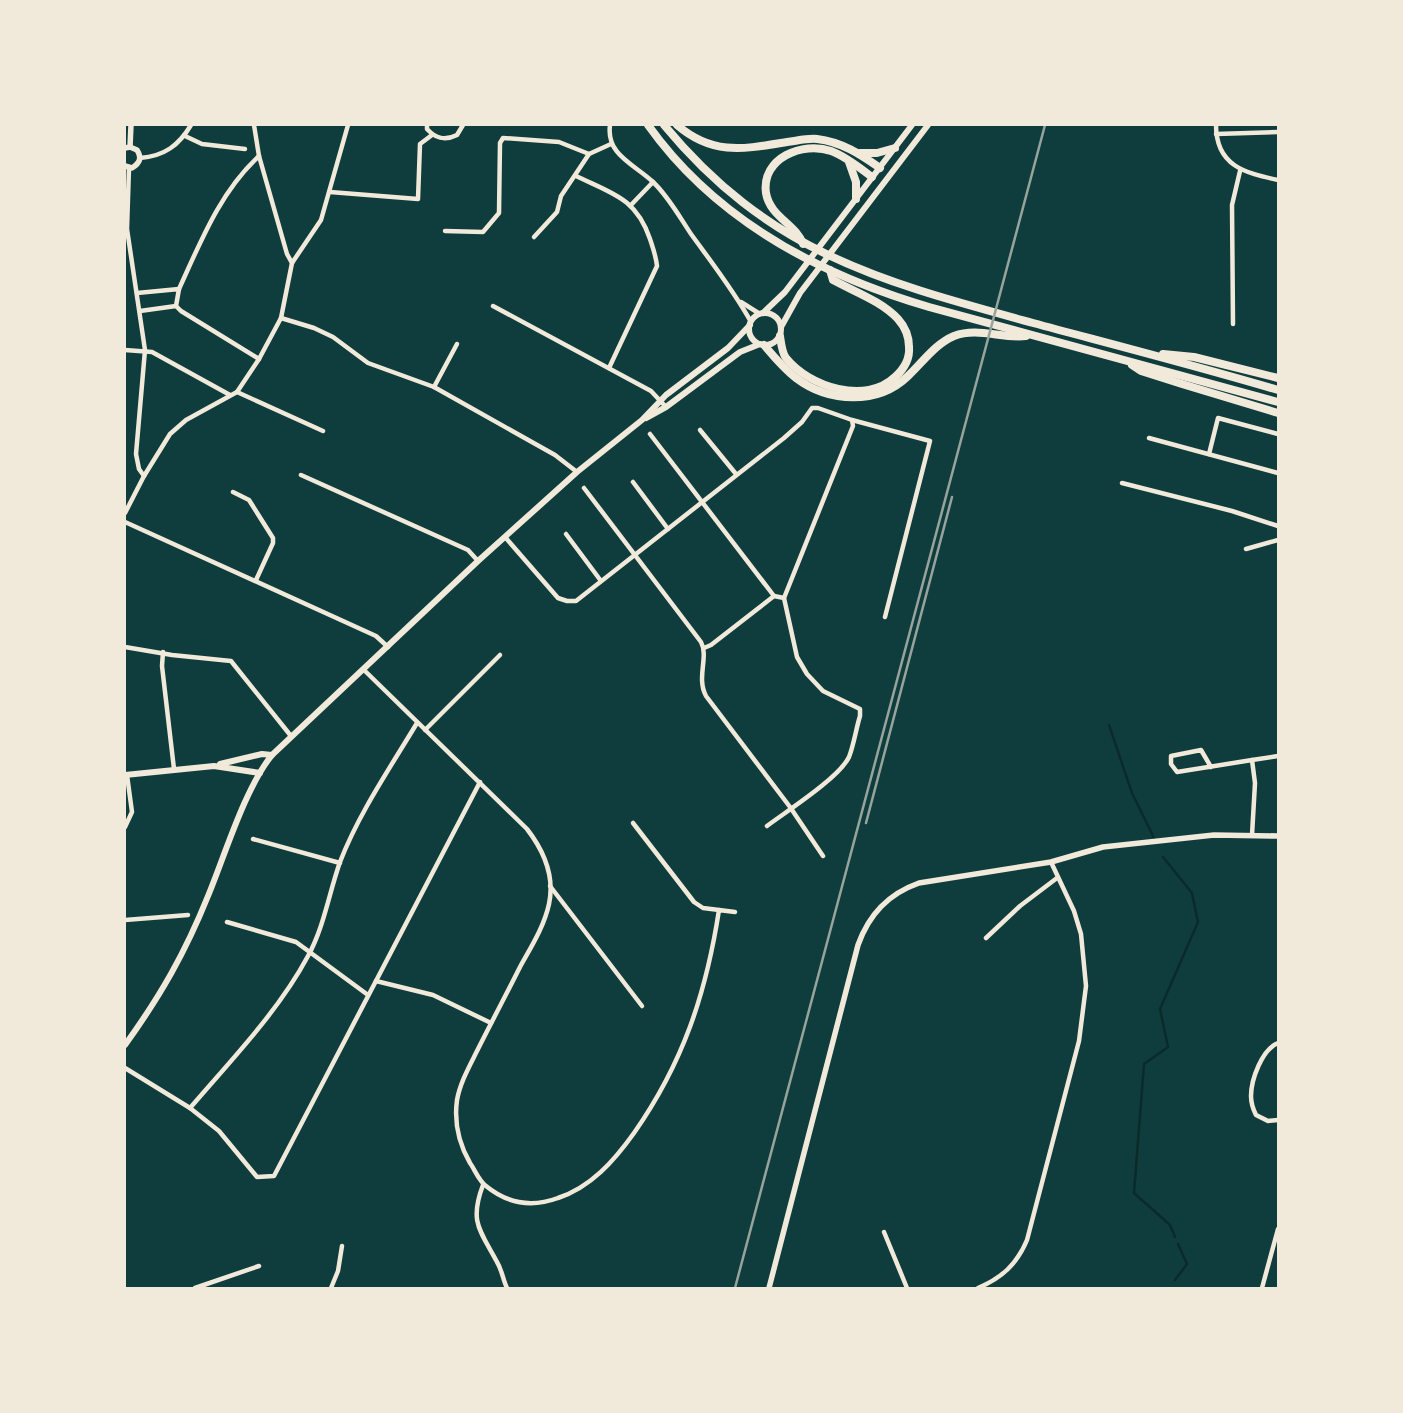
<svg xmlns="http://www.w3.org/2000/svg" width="1403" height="1413" font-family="'Source Sans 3',sans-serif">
  <rect width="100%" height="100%" fill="#0f3d3e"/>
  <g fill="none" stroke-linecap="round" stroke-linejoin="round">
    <g stroke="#0a2a2b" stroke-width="2.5">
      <path d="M1109,725L1132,793L1154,838"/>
      <path d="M1163,857L1192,893L1198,922L1160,1009L1168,1047L1144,1064L1134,1193L1170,1225L1175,1237"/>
      <path d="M1175,1280L1187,1264L1178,1244"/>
    </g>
    <g stroke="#f1e9da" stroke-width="4.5">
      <path d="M254,125L259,156L287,254L292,263"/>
      <path d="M427,125V129C436,139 445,141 457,135L463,125"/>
      <path d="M610,125C606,155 634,164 653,182C668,196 679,216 691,234C712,263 734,291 751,322"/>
      <path d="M1216,125C1216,166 1245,173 1278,180"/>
      <path d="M1216,134L1278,132"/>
      <path d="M185,136L202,144L245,149"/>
      <path d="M140,158C165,156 179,145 191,125"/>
      <path d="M129,168L127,229L145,350L136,454L139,469L144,476"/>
      <path d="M576,176C613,194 636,198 650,239C653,248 656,256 657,266L609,368"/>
      <path d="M330,192L418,199L420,144L432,135"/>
      <path d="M631,205L653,182"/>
      <path d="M445,231L483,232L499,213L500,143L503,138L559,142L589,154L611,144"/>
      <path d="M534,237L557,212L561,196L589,154"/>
      <path d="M179,289C201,241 220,192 259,156"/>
      <path d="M137,293L179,289L176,306L181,311L259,359"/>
      <path d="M741,302L760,314"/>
      <path d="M493,306L651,391L666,407"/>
      <path d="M140,311L176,306"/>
      <path d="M281,318L314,328L333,337L368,363L434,387L555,455L577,472"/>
      <path d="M1233,324L1232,205L1240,171"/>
      <path d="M125,350L152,352L230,395"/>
      <path d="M434,387L457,344"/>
      <path d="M237,392L323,431"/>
      <path d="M852,420L930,441L885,617"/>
      <path d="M700,430L736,474"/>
      <path d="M650,434L774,596"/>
      <path d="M1149,438L1278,473"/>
      <path d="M1209,454L1218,418L1278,434"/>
      <path d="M301,475L468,550L478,561"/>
      <path d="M633,482L668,529"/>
      <path d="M1122,483L1232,511L1278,526"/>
      <path d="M584,488L701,642C709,657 696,677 706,696L790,807L823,856"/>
      <path d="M233,492L249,500L273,538V543L256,580"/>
      <path d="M125,513L144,476L170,434L186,420L237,392L259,359L281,318L292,263L321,220L348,125"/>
      <path d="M125,522L376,636L388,647"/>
      <path d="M566,534L601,581"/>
      <path d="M505,537L558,598L567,601H576L784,438L802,422L812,408H818L852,420L853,426L784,598L797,657L807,674L823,691L860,709V716C856,729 854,744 849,757C839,778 787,811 767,826"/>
      <path d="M1246,549L1278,540"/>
      <path d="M125,647L172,655L231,661L291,736"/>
      <path d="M704,648L711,645L774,596L784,598"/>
      <path d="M163,652L162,666L174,769"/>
      <path d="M364,670L527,829C544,851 555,876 549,904C544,927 531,947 520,967C506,995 491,1023 477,1051C469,1067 460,1083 457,1100C454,1122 459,1144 470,1163C475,1170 479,1181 486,1186C508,1204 531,1208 558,1198C591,1187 614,1161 634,1133C683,1063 706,994 719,910L735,912"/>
      <path d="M425,730L500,655"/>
      <path d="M1252,760L1278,756"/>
      <path d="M1211,767L1201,750L1171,756V764L1177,772L1252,760L1255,783L1252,835"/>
      <path d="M633,823L694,902L703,908L719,910"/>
      <path d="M125,827L132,812L127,775"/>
      <path d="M253,839L340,863"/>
      <path d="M550,886L642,1006"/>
      <path d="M125,920L188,915"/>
      <path d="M227,922L296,942L368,995"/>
      <path d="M986,938L1020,906L1057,878"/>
      <path d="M376,981L433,995L491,1023"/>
      <path d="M1278,1043C1262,1049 1251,1080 1251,1096C1251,1103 1253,1109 1256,1115L1268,1121L1278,1120"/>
      <path d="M125,1068L190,1108L219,1131L257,1177L274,1176L480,782"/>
      <path d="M190,1108C231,1060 278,1012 308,956C324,927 329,893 340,862C359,813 390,768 417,723"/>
      <path d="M483,1185C469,1222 480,1230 497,1262C502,1270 503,1280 507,1288"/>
      <path d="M884,1232L907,1288"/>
      <path d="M195,1288L259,1266"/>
      <path d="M331,1288L338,1271L342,1246"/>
      <path d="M978,1288C1002,1278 1017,1264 1027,1240L1079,1041L1086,986L1081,934L1074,911L1051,862"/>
      <path d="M1262,1288L1278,1229"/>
    </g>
    <g stroke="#f1e9da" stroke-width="5.5">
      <path d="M130,147L131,125"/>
      <path d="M125,148L130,147L137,150C142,158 140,163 132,168L125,166"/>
      <path d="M769,1288L858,945C869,914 888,894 919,883L1051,862L1103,847L1214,835L1278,836"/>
    </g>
    <g stroke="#f1e9da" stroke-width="6">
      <path d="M763,313L785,292L912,125"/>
      <circle cx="765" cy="329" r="16"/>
      <path d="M781,327L800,293L928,125"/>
      <path d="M646,418L666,407L740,352L760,344"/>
      <path d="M220,764L262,754L272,755"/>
      <path d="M125,775L214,766L260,773"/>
      <path d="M125,1045C161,995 185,953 208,896C225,855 245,788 272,755L478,561L577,472L642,420L666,395L728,348L750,325"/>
    </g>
    <g stroke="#f1e9da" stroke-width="8">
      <path d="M648,125C715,219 820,275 929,307L1278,402"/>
      <path d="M664,125C770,253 880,281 1033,323C1115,345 1197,366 1278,390"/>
      <path d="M677,125C713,156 744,149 787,142C796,141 807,138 817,139C842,142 860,154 880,168"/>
      <path d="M860,153H877L895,148"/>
      <path d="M849,162L856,182V199"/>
      <path d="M803,244C796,224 770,217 766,193C761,158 803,141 831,151C845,156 860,168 872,177"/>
      <path d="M780,336C781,343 782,353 786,358C809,387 866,405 895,377C904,369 910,359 909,347C909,336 906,328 898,319C881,301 855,292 833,280L830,270"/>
      <path d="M764,345C774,357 784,369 796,378C829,403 878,405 908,376C923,362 935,344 954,336C978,327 1002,339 1026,336"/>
      <path d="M1163,354L1194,357L1278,378"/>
      <path d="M1132,365L1141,371L1182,384L1278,413"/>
    </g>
    <g stroke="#97a49c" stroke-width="2.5">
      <path d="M866,823L952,497"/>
      <path d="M735,1288L1045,125"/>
    </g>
  </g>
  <rect width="1403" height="1413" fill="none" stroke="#f1e9da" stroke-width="252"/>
</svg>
